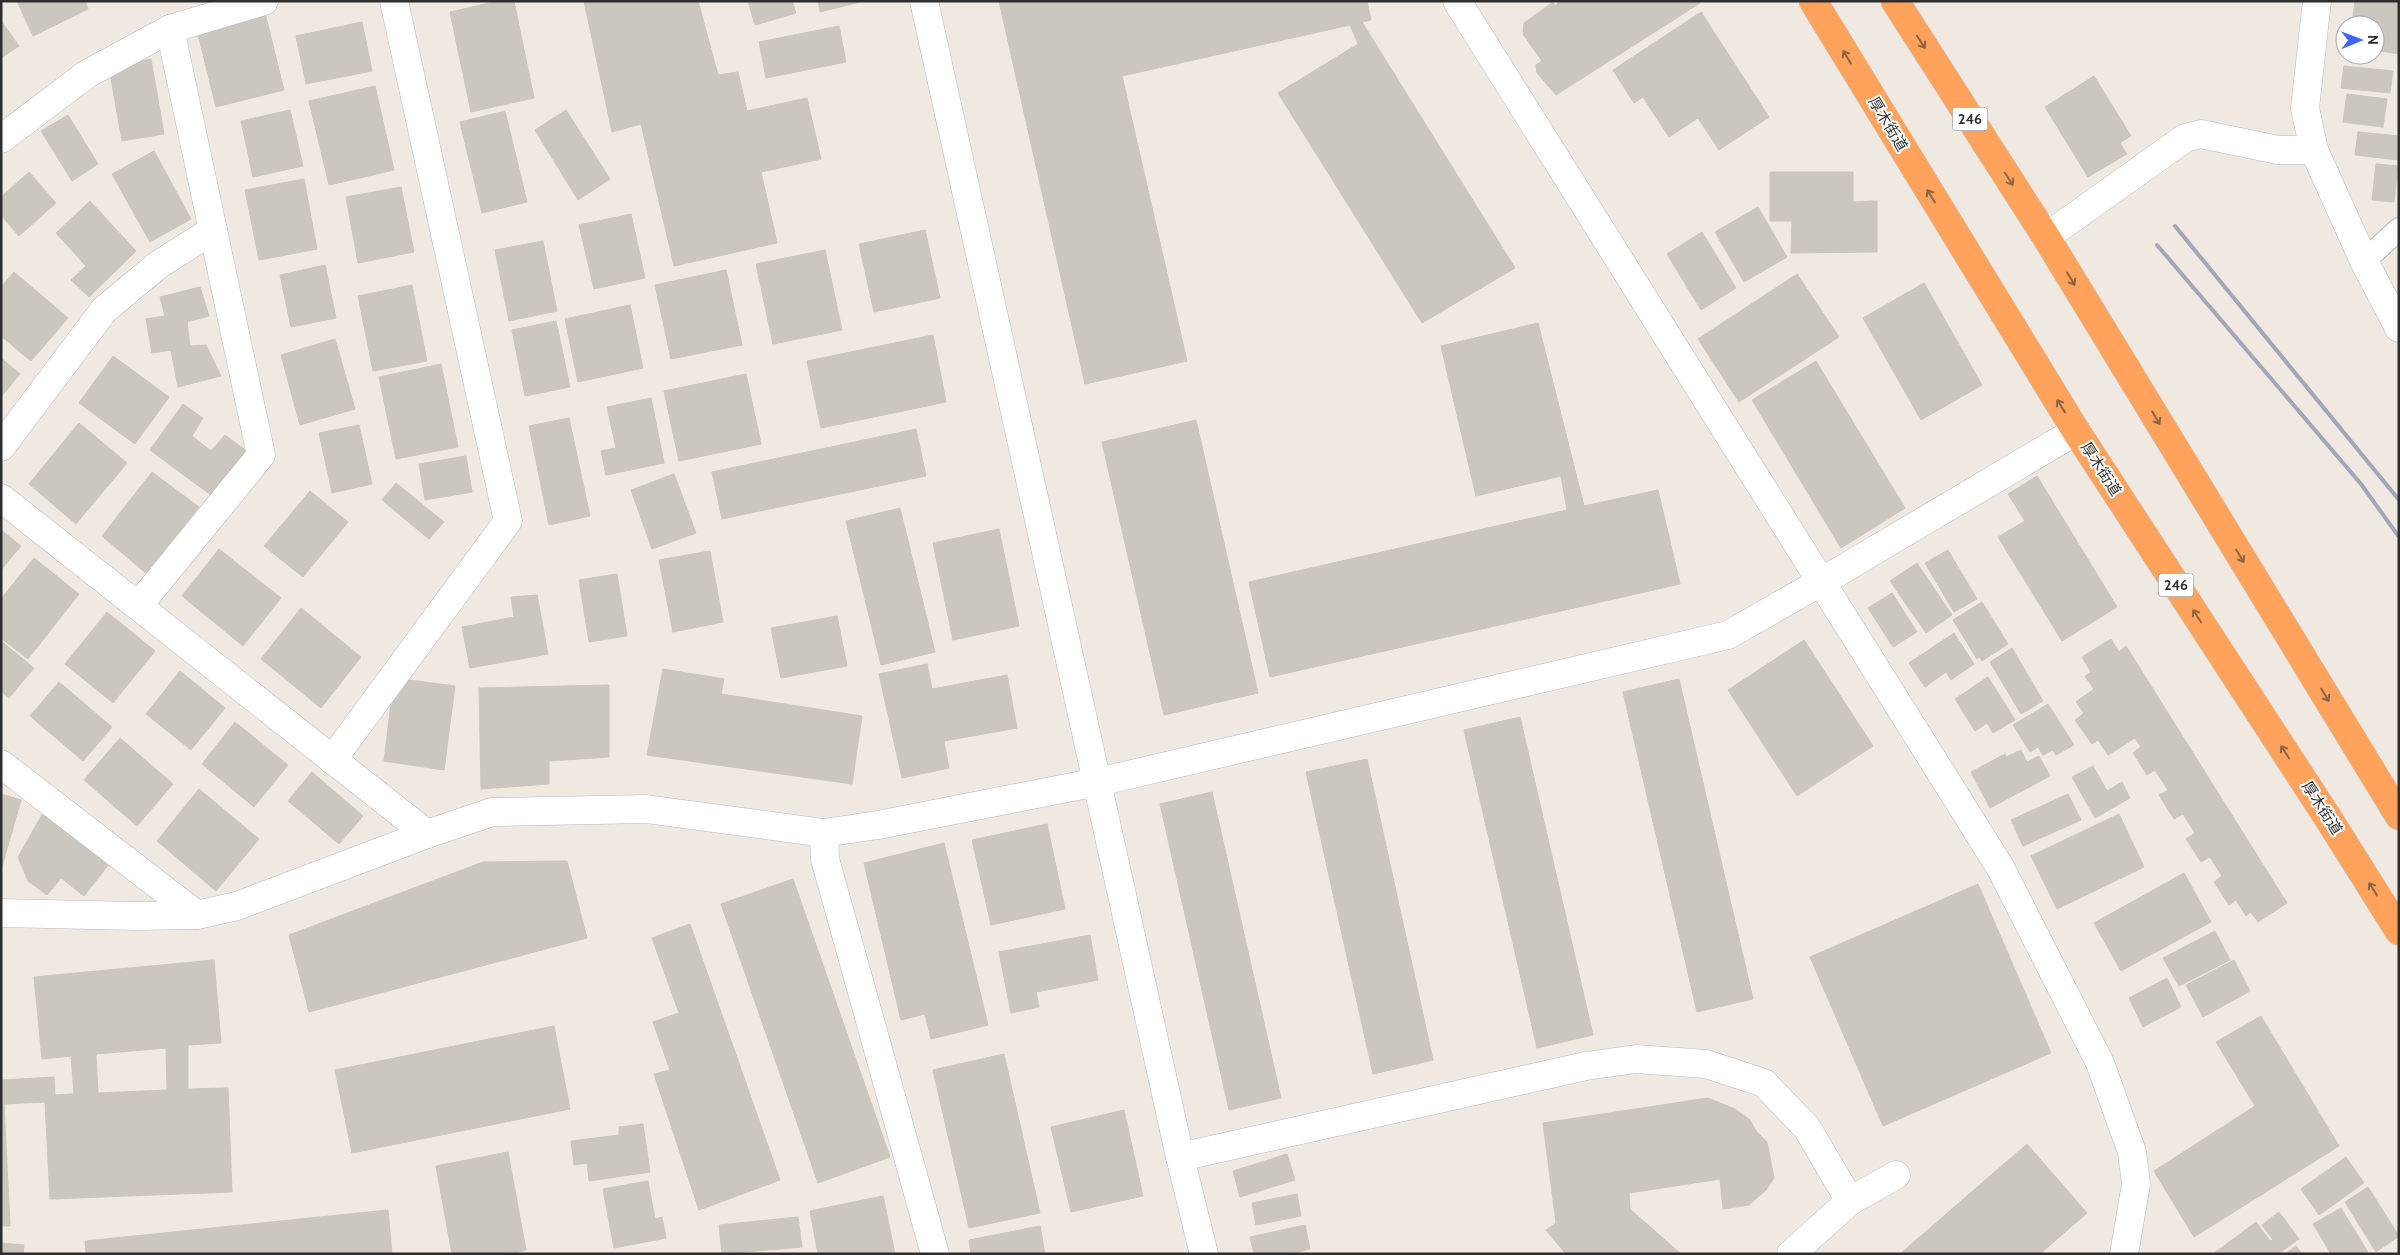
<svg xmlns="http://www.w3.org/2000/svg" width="2400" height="1255" font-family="Cabin,'Noto Sans JP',sans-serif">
  <rect width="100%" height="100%" fill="#efe9e1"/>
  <g fill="#cbc7bf" stroke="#cbc5ba" fill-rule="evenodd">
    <path d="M17,1H85L88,9L33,36Z"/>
    <path d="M498,1H514L534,98L471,112L450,12Z"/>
    <path d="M584,1H698L718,75L738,72L747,111L807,98L821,159L761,172L777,243L674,266L641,124L612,132Z"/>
    <path d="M748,1H792L796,13L755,25Z"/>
    <path d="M818,1H860V2L820,12Z"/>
    <path d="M999,1H1367L1371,20L1362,22L1515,268L1422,323L1278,93L1358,44L1350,25L1122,76L1187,361L1085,384Z"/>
    <path d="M1560,1H1699L1700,3L1556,95L1537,73L1536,65L1542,61L1523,34L1524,23L1553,2L1555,6Z"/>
    <path d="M2355,1H2399V54L2375,50V25H2352Z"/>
    <path d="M1701,12L1769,117L1719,150L1698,118L1669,137L1643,97L1634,103L1613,70Z"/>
    <path d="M265,13L284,90L216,107L197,30Z"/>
    <path d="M1,21L19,46L1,58Z"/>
    <path d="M362,22L372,71L306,84L296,36Z"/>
    <path d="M839,26L846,62L766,78L759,42Z"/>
    <path d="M151,59L164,134L122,141L109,67Z"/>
    <path d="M2344,66L2393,71L2390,93L2341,88Z"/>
    <path d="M2094,76L2131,136L2120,143L2127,154L2088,177L2045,107Z"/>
    <path d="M375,86L394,170L329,185L309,101Z"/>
    <path d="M2347,94L2387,99L2383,127L2343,122Z"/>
    <path d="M290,110L303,166L253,177L241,121Z"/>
    <path d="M566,110L610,179L578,200L535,130Z"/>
    <path d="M505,111L527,202L482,213L460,122Z"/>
    <path d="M68,115L98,164L72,181L41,131Z"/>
    <path d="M2358,132L2399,136V160L2355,155Z"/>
    <path d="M154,151L191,219L150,242L112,174Z"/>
    <path d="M2376,164L2398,166L2394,202L2372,200Z"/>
    <path d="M29,172L56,203L19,236L1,215V197Z"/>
    <path d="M1770,172H1853V202L1877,201V252L1791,253L1792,221H1770Z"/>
    <path d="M304,179L317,249L259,260L245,190Z"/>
    <path d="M401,187L414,252L358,263L346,197Z"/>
    <path d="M90,201L136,251L89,297L71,280L86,266L56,233Z"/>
    <path d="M1758,207L1787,257L1744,282L1715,232Z"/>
    <path d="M631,214L645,278L594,289L579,225Z"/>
    <path d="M925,230L940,298L874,312L859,244Z"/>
    <path d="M1702,232L1736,288L1701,310L1667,254Z"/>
    <path d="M543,241L557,311L509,321L495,250Z"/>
    <path d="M825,250L842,330L773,344L756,264Z"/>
    <path d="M325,265L336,318L291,327L280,275Z"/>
    <path d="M726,270L742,345L671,359L655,285Z"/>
    <path d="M14,272L68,318L31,361L1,336V287Z"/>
    <path d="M1797,274L1839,337L1739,402L1698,339Z"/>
    <path d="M1924,283L1982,385L1921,420L1863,318Z"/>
    <path d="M412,285L427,361L373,371L358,296Z"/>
    <path d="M200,287L209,316L187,322L190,346L206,345L221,376L178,387L171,350L152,353L146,319L165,316L160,297Z"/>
    <path d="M630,305L643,368L578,382L565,319Z"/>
    <path d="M556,321L570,387L525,396L512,330Z"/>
    <path d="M1538,323L1584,506L1658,490L1680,584L1270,677L1249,582L1567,510L1561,476L1476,496L1441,346Z"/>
    <path d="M933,335L946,402L821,428L807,361Z"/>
    <path d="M335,339L355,409L300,425L281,355Z"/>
    <path d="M113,356L169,397L135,444L79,403Z"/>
    <path d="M1,358L20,374L1,397Z"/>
    <path d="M1816,361L1905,508L1841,548L1752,400Z"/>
    <path d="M441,364L458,447L396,459L379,377Z"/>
    <path d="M746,374L761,444L679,461L664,391Z"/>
    <path d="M651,398L664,463L606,475L601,451L616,448L607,407Z"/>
    <path d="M183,404L203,418L192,436L211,451L225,435L248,452L215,498L150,450Z"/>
    <path d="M569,418L590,516L549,525L529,426Z"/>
    <path d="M1196,420L1258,693L1164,715L1102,442Z"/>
    <path d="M79,423L127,463L76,524L29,484Z"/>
    <path d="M359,425L372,484L332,493L319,433Z"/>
    <path d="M916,429L926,476L722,519L712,472Z"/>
    <path d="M466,456L472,492L425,500L419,464Z"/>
    <path d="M152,472L199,507L146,573L102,536Z"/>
    <path d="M674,474L696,533L652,549L631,490Z"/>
    <path d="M2037,476L2117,607L2062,641L1998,537L2025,521L2008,494Z"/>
    <path d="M396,483L444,522L429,539L382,500Z"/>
    <path d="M310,491L348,522L303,577L264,546Z"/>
    <path d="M900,508L935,652L881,665L846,521Z"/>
    <path d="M999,529L1019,626L953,640L933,543Z"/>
    <path d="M1,530L21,546L1,570Z"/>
    <path d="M219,549L281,598L243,646L182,596Z"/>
    <path d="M1948,550L1977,599L1954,612L1925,563Z"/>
    <path d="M710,551L723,622L673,632L659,560Z"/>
    <path d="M34,558L79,594L28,659L1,638V599Z"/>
    <path d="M1917,563L1952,615L1926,633L1890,581Z"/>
    <path d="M617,574L627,636L589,642L579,580Z"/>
    <path d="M1892,593L1917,632L1893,647L1868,608Z"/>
    <path d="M537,595L548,654L470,668L462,627L514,617L511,597Z"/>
    <path d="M1982,602L2008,644L1982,661L1979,657L1977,659L1953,620Z"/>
    <path d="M301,608L361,657L321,708L261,659Z"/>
    <path d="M107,612L155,651L113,703L65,664Z"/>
    <path d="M837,616L847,666L781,678L771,628Z"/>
    <path d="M1954,633L1974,664L1951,680L1946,672L1925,687L1909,663Z"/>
    <path d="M2111,639L2119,652L2126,646L2287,903L2258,922L2251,912L2246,916L2236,900L2229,905L2214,882L2222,876L2210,857L2201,862L2186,839L2195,833L2183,814L2174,819L2159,795L2168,790L2155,770L2147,775L2133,753L2141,747L2135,738L2108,755L2098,740L2092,744L2075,720L2084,713L2076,702L2094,689L2085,676L2091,672L2082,657Z"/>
    <path d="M1804,640L1873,746L1797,796L1728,690Z"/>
    <path d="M1,641L34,668L9,698L1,691Z"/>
    <path d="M2012,648L2043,701L2021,714L1990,662Z"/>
    <path d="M927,664L932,689L1007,675L1017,728L944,741L949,768L902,778L879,674Z"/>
    <path d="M663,669L724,679L721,694L862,716L852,784L647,755Z"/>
    <path d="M180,671L225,708L191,750L146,714Z"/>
    <path d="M1988,677L2015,720L1993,733L1987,723L1975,731L1955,699Z"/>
    <path d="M394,678L455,686L444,770L384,761Z"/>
    <path d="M1679,679L1753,999L1697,1012L1623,692Z"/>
    <path d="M59,682L112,727L83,761L30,716Z"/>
    <path d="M609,685V757L549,761V784L481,789L479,688Z"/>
    <path d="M2048,704L2074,745L2056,755L2053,750L2043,755L2038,747L2030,752L2013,725Z"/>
    <path d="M1520,717L1593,1035L1537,1048L1464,730Z"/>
    <path d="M235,722L288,765L254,807L202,764Z"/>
    <path d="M120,738L173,784L137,826L84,780Z"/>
    <path d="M2021,750L2027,762L2039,756L2050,776L1990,808L1971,772L2005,754L2006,757Z"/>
    <path d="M1367,759L1433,1060L1373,1074L1306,772Z"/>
    <path d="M2093,766L2107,791L2122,782L2130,798L2095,818L2072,777Z"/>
    <path d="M312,772L363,816L339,844L288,801Z"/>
    <path d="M199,789L259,839L216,891L157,841Z"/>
    <path d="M1212,792L1281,1098L1229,1110L1160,804Z"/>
    <path d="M1,794L21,800L1,870Z"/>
    <path d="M2068,794L2081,820L2023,846L2011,820Z"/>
    <path d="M43,813L109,864L84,896L61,878L47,895L28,881L18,857Z"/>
    <path d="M2119,814L2144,867L2057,909L2031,856Z"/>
    <path d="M1047,824L1065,909L991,925L972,840Z"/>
    <path d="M944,843L988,1025L931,1039L925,1014L901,1020L864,863Z"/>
    <path d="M567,861L587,938L309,1012L289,935L483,862Z"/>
    <path d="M2184,873L2211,922L2121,971L2094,923Z"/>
    <path d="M793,879L890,1157L818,1183L721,904Z"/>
    <path d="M1978,884L2051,1053L1883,1126L1810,957Z"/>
    <path d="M690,924L780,1180L699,1210L654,1074L670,1070L653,1022L679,1013L652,938Z"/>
    <path d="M2215,931L2230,960L2179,986L2163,958Z"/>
    <path d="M1090,935L1098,980L1036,992L1039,1007L1011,1013L999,952Z"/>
    <path d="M214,960L221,1043L188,1045V1089L228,1088L232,1192L50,1199L45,1102L4,1104L10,1226H1V1064L2,1080L54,1077L55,1095L74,1094L71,1056L42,1059L34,977ZM166,1048L167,1090L98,1093L96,1054Z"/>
    <path d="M2234,960L2250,991L2203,1017L2186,985Z"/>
    <path d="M2167,978L2181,1007L2143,1027L2129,998Z"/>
    <path d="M2261,1016L2339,1146L2194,1237L2154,1171L2255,1106L2216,1042Z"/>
    <path d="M554,1026L570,1109L352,1153L335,1070Z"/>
    <path d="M1004,1054L1040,1213L969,1228L933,1070Z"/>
    <path d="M1708,1098L1735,1109L1750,1120L1756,1131L1767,1142L1774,1178L1766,1190L1749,1205L1723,1209L1720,1179L1629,1193L1630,1209L1681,1254H1566L1546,1230L1556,1223L1543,1123Z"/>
    <path d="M1124,1110L1143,1196L1071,1212L1051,1127Z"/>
    <path d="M643,1124L650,1172L589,1181L587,1163L574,1165L571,1141L619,1135V1127Z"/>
    <path d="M2027,1144L2087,1213L2040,1254H1900Z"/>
    <path d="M508,1152L526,1250L509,1254H452L436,1166Z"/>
    <path d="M1287,1154L1295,1180L1240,1197L1233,1171Z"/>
    <path d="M2346,1157L2364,1183L2319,1215L2301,1189Z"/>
    <path d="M648,1181L655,1219L662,1217L666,1238L614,1248L603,1189Z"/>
    <path d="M2368,1187L2399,1236L2376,1252L2345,1202Z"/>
    <path d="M1297,1194L1301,1216L1256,1225L1252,1203Z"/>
    <path d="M883,1196L895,1254H818L810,1211Z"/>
    <path d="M2341,1208L2369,1254H2331L2313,1224Z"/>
    <path d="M388,1210L392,1254H86L85,1241Z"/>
    <path d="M2279,1212L2299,1239L2278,1254H2213L2256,1222L2270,1241L2273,1240L2262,1225Z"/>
    <path d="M798,1217L802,1247L722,1254L719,1225Z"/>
    <path d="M1305,1225L1310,1249L1290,1254H1254L1250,1237Z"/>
    <path d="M1040,1226L1045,1254H971L969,1240Z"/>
    <path d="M1,1243L24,1245L23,1254H1Z"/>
    <path d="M2296,1246L2302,1254H2285Z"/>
  </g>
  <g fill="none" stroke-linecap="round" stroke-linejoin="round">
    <g stroke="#b4b7c1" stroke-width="24">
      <path id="lane" d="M2364,261L2399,229"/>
    </g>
    <g stroke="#b4b7c1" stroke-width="29">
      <g id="street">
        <path d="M1457,1L2000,867L2100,1063L2132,1152L2136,1184L2124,1254"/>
        <path d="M2317,1L2305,108L2314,150L2364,261L2399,328"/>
        <path d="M1,139L87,74L170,29L264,1"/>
        <path d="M2046,237L2185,138L2201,134L2278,150H2314"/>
        <path d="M1,447L104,310L158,265L213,230"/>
        <path d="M1,498L427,834"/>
        <path d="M138,606L261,455L170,29"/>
        <path d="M332,760L508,521L394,1"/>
        <path d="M1,764L197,915"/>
        <path d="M824,833L825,859L935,1254"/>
        <path d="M1,913L136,916L197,915L237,906L427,834L492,812L646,809L824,833L878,825L1098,782L1728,635L1821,582L2076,431"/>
        <path d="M1180,1157L1586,1066L1636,1059L1706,1064L1764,1083L1807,1128L1850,1201L1896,1175"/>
        <path d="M1791,1254L1850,1201"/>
      </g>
    </g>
    <g stroke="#b4b7c1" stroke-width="29">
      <path id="secondary" d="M924,1L1180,1157L1204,1254"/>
    </g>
    <g stroke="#c9c9c9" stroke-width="29">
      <g id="highway">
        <path d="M1813,1L2076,431L2328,818L2399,931"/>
        <path d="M1895,1L2046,237L2399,816"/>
      </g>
    </g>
    <use href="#lane" stroke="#fff" stroke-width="22"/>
    <use href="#street" stroke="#fff" stroke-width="28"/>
    <use href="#secondary" stroke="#fff" stroke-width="28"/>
    <use href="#highway" stroke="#ffa35c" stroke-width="28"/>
    <g stroke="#a3a6b8" stroke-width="4">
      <path d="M2175,226L2399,500"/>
      <path d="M2157,245L2361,484L2399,537"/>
    </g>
  </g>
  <defs><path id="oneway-shaft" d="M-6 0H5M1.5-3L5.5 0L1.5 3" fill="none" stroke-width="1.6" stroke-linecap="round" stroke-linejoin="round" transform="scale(1.25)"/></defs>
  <g stroke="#8c6343">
    <use href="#oneway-shaft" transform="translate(1921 42) rotate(57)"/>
    <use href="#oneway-shaft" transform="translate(1847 57) rotate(-121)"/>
    <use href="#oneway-shaft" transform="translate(2009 179) rotate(57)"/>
    <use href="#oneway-shaft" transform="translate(1931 196) rotate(-121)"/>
    <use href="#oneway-shaft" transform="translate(2071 279) rotate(59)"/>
    <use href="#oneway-shaft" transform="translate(2061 406) rotate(-122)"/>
    <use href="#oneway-shaft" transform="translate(2156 418) rotate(59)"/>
    <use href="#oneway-shaft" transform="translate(2240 556) rotate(59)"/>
    <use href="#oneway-shaft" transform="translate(2197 616) rotate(-123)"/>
    <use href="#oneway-shaft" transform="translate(2325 695) rotate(59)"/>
    <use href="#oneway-shaft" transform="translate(2285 752) rotate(-123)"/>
    <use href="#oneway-shaft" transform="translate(2373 889) rotate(-122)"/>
  </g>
  <g text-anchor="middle" stroke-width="4" stroke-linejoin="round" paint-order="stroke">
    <g fill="#fff" stroke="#6d6d6d" stroke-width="1">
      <rect x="1952.5" y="107.5" width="35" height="23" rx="4"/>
      <rect x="2158.5" y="573.5" width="35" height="23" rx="4"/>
    </g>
    <g font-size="14" font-weight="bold" fill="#2e2e2e">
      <text x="1970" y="124">246</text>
      <text x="2176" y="590">246</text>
    </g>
    <g font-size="15" fill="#2e2e2e" stroke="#fff">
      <text transform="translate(1888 124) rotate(59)" y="5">厚木街道</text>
      <text transform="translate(2101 469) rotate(57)" y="5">厚木街道</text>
      <text transform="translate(2322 808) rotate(57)" y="5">厚木街道</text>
    </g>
  </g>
  <rect width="2400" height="1255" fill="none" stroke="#2e2e2e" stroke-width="5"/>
  <g transform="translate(2360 40) rotate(89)"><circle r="24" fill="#ffffff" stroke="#ababab"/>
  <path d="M0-4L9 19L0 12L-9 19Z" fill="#4264fb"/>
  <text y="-8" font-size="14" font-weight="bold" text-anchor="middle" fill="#2e2e2e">N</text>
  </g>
</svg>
